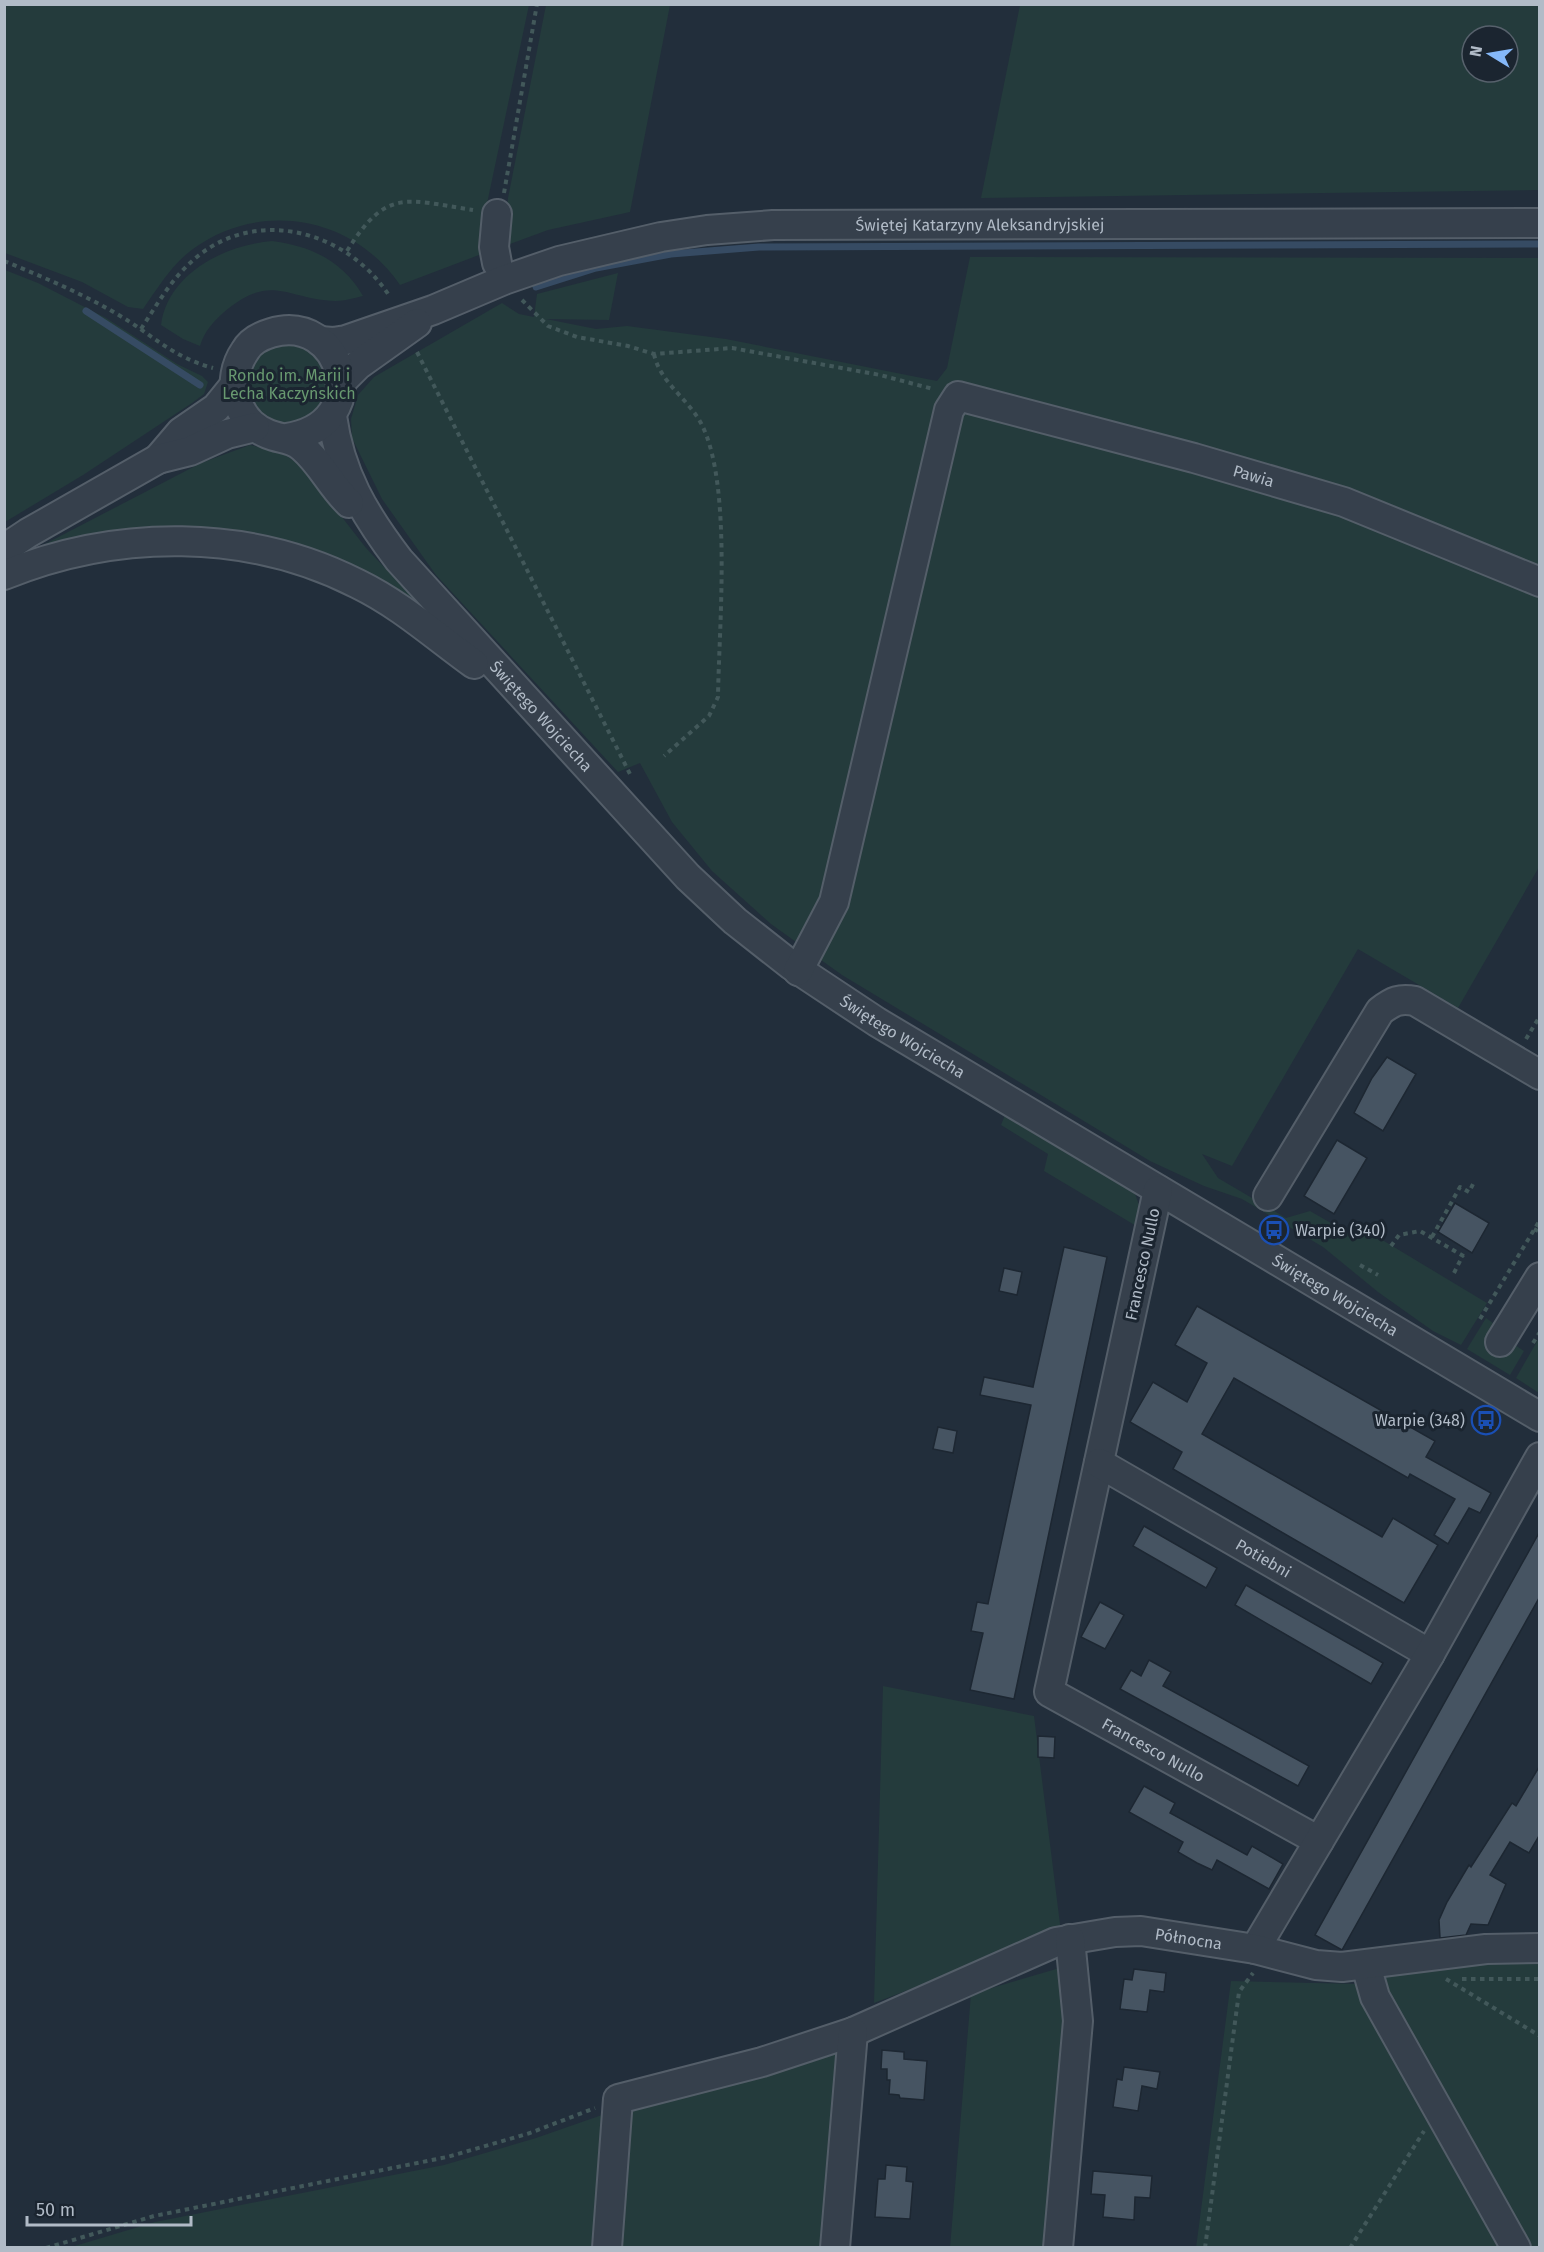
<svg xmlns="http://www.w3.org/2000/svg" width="1544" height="2252" font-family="'Fira Sans',sans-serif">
  <rect width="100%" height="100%" fill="#222e3b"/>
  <g fill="#243b3c" fill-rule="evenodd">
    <path d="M4,5H529L481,232L479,255L400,285C353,216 260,200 193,249C171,265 158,288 143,309L128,307L82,282L5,253Z"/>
    <path d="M546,5H670L630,212L548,230L510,244L506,242L508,198Z"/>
    <path d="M1020,5H1539V190L981,198ZM1472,36H1508V72H1472Z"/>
    <path d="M272,241C311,246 343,261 363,296C354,298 344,301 336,301C286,300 272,271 223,313C213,322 204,332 200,346L183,339L161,325C168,273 225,245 272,241Z"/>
    <path d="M970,257L1539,258V867L1458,1008L1358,949L1232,1166L1202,1154L1218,1178L1286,1218L1310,1211L1357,1238L1369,1232L1487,1303L1461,1345L1433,1331L1378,1292L1323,1247L1242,1199L1204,1186L1150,1161L842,975L771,924L712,871L672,822L640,763L618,772L436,575L382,499L352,438L351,419L358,395L374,377L502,303L519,314L534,317L537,294L618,273L609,320L546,319L596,329L627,326L726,339L937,381L947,368Z"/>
    <path d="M5,270L38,283L106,318L177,364L202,376L208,382L204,394L192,403L83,475L5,522Z"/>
    <path d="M305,338L337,374L308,429L263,426L241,374L257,347Z"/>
    <path d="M250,445L281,452L303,467L366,548L422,607L300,549L18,558L201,463Z"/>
    <path d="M1005,1115L1134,1191L1139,1205L1138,1227L1044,1171L1048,1154L1001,1125Z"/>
    <path d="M1486,1318C1501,1327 1508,1342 1524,1351L1510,1375L1467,1349Z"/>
    <path d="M1539,1338V1393L1516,1378Z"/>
    <path d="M883,1686L1034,1716L1061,1932L874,2003Z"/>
    <path d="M1539,1954V2247L1196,2248L1231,1981L1359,1984L1369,1976Z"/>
    <path d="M1063,1967L1067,1992L1046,2247L950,2248L971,1994Z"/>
    <path d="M844,2042L828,2247L68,2248L155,2222L444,2165L536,2138L642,2101Z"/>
  </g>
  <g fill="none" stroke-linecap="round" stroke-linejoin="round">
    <g stroke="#364b63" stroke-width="7">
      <path d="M536,287L596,268L671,254L759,247L1540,244"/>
      <path d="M86,311L200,385"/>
    </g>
  </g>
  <g fill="#465462" stroke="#1d2732" stroke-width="1.5">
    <path d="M1387,1057L1416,1074L1383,1131L1354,1113L1372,1078Z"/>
    <path d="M1337,1140L1367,1158L1334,1214L1304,1196Z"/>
    <path d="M1455,1203L1489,1223L1472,1253L1438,1232Z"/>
    <path d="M1064,1247L1107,1257L1014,1699L970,1690L983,1633L971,1631L977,1602L988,1604L1031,1405L980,1395L984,1377L1033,1387Z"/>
    <path d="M1004,1268L1022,1272L1017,1295L999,1291Z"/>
    <path d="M1197,1306L1435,1441L1426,1457L1491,1493L1480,1513L1469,1508L1448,1544L1434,1535L1455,1499L1410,1474L1408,1478L1234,1378L1202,1434L1382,1537L1393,1518L1438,1545L1404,1603L1173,1469L1182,1452L1130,1422L1153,1382L1187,1402L1207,1363L1175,1345Z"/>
    <path d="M938,1427L957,1431L953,1453L933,1449Z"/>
    <path d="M1144,1526L1217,1568L1206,1588L1133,1546Z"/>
    <path d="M1539,1533V1598L1342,1950L1315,1935Z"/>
    <path d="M1246,1585L1383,1663L1371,1684L1235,1605Z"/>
    <path d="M1100,1602L1124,1615L1105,1649L1081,1637Z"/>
    <path d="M1149,1660L1171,1672L1163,1686L1309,1766L1298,1786L1120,1689L1131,1670L1141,1676Z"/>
    <path d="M1038,1736L1055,1737L1054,1758L1038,1757Z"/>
    <path d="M1539,1767V1836L1529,1853L1510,1842L1490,1875L1506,1884L1488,1925L1471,1924L1466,1935L1440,1938L1439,1920L1447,1902L1469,1865L1471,1867L1512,1803L1516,1806Z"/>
    <path d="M1144,1786L1175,1803L1170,1813L1247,1855L1252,1846L1283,1864L1269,1889L1217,1860L1212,1870L1197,1863L1178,1852L1183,1842L1129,1812Z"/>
    <path d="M1134,1969L1166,1973L1164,1992L1150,1990L1147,2012L1120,2009L1124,1979L1132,1980Z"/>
    <path d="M882,2050L904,2052V2059L927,2061L924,2100L900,2098L899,2095L889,2094L890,2080H887V2069H881Z"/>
    <path d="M1124,2067L1160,2072L1157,2089L1142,2086L1138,2111L1113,2107L1117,2079L1122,2080Z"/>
    <path d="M886,2165L907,2167L906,2181L913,2182L910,2219L875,2217L878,2179H885Z"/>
    <path d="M1093,2171L1152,2176L1150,2198L1135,2197L1134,2220L1103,2217L1105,2195L1091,2194Z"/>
  </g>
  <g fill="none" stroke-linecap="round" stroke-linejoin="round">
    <g stroke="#545e69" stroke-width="32">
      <g id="minor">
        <path d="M497,214L494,247L497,263"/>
        <path id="s1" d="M320,341L333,342L346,340L433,310L504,280L559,261L661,237L707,230L773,225L1540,223"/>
        <path d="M341,382L358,365L417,323"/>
        <path id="s2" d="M332,416C340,474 364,514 399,560L688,877L735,921L791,965L877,1022L1540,1417"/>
        <path d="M286,438C377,425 342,311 271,333C261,336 250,342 245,351C225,380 235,421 268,434C280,439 292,438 302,447C321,463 331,486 349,503"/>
        <path d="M158,459L181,432L216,408L233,387"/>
        <path d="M4,549L28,533L158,459L190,451L227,434L255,427"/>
        <path d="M4,575C117,529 248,528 358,584C401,605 435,636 474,664"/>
        <path id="s3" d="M798,971L834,902L949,410L958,396L1194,458L1344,502L1540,582"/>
        <path id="s4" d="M1158,1190L1049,1692L1319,1841"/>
        <path d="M1268,1196L1380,1011C1393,1001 1400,998 1415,1001L1540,1075"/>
        <path d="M1500,1342L1540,1277"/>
        <path id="s5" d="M1099,1463L1430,1654"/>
        <path d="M1255,1949L1430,1654L1540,1457"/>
        <path d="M1369,1976L1375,1997L1516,2248"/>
        <path id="s6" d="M607,2248L618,2099L762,2062L853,2032L1056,1942L1115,1932L1141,1931L1255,1949L1316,1965L1342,1967L1486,1949L1540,1948"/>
        <path d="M835,2248L853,2032"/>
        <path d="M1058,2248L1078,2021L1070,1939"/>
      </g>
    </g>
    <g stroke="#42585a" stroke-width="4" stroke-dasharray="4.5 4.5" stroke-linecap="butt">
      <path d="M504,193L537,4"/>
      <path d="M347,251C387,187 406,200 473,210"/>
      <path d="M4,261C43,277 81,293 117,314C153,335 172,357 213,368"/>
      <path d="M522,300L548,326L577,337L628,346L654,354L732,348L880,375L933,389"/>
      <path d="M141,329C158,303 173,276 198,256C260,206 350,233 390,297"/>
      <path d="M417,352L631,776"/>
      <path d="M654,354C660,383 689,399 702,425C732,486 719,625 718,697L709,716L664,756"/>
      <path d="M1526,1039L1540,1016"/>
      <path d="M1534,1229L1540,1232"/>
      <path d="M1432,1237L1460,1187L1469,1192L1474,1182"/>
      <path d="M1391,1246L1399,1235L1420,1231L1467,1258"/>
      <path d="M1360,1265L1378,1275"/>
      <path d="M1454,1273L1463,1255"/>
      <path d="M1480,1319L1540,1220"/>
      <path d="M1533,1343L1540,1332"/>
      <path d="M1446,1979L1540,2036"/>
      <path d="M1462,1979H1540"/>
      <path d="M46,2248L154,2216L447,2157L530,2133L595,2108"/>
      <path d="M1205,2248L1239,1992L1253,1973"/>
      <path d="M1350,2248L1424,2131"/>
    </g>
    <use href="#minor" stroke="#36404c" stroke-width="28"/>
  </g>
  <defs>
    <g id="bus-ring" transform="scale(1.5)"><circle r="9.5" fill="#1b2530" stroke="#1a4fb4" stroke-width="1.5"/><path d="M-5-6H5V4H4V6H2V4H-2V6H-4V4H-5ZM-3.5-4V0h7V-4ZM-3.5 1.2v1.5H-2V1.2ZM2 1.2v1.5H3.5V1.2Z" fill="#1a4fb4"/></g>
  </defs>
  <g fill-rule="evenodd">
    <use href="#bus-ring" x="1274" y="1230"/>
    <use href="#bus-ring" x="1486" y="1420"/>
  </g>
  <g text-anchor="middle" stroke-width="6" stroke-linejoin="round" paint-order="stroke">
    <g font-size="16" fill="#b1bbc7" stroke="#1b2530">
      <text dy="6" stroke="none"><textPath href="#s1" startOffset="678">Świętej Katarzyny Aleksandryjskiej</textPath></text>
      <text dy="6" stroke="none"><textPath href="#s3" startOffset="906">Pawia</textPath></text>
      <text dy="6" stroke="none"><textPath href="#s2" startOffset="372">Świętego Wojciecha</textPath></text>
      <text dy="6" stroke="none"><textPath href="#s2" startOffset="858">Świętego Wojciecha</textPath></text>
      <text transform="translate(1142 1264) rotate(-78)" y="6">Francesco Nullo</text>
      <text dy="6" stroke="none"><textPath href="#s2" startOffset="1362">Świętego Wojciecha</textPath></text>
      <text dy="6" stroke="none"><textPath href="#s5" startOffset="190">Potiebni</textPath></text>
      <text dy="6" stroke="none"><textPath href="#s4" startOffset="633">Francesco Nullo</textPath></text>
      <text dy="6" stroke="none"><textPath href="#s6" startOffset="750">Północna</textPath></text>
    </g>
    <g font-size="16" fill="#689970" stroke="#1b2530">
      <text x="289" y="381">Rondo im. Marii i<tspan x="289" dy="18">Lecha Kaczyńskich</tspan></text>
    </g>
    <g font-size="16" fill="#b1bbc7" stroke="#1b2530" text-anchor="start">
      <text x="1295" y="1236">Warpie (340)</text>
      <text x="1465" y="1426" text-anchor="end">Warpie (348)</text>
    </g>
  </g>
  <rect width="1544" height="2252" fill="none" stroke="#b1bbc7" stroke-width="12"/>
  <g transform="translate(1490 54) rotate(281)"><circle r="28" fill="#1b2530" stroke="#57616c" stroke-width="1.5"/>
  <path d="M0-4.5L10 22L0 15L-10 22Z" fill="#85b8f8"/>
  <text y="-9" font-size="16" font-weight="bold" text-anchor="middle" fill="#b1bbc7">N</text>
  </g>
  <path d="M27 2216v9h164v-9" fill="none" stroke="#b1bbc7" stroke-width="3"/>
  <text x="36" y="2216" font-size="18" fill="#b1bbc7" stroke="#1b2530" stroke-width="4.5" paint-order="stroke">50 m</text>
</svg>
